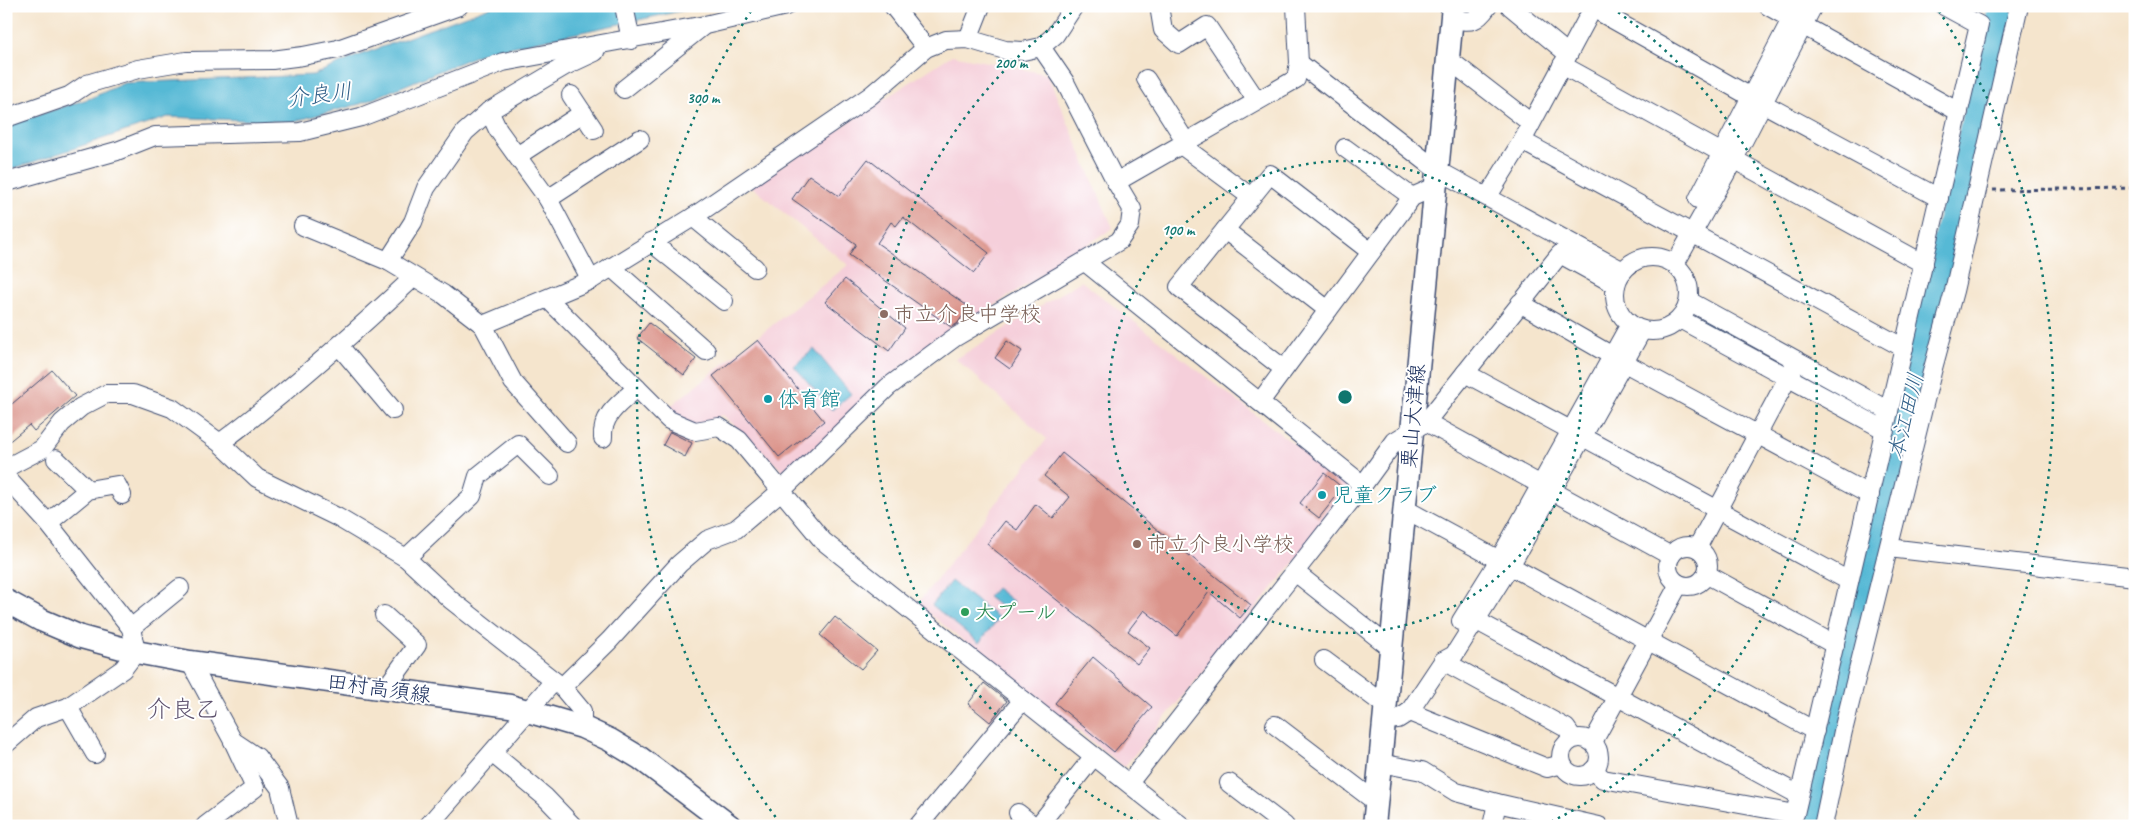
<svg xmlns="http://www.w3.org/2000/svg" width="2141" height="832" font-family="Caveat,'Klee One',sans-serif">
  <rect width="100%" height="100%" fill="#fff"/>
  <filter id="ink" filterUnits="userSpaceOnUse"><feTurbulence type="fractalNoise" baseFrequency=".02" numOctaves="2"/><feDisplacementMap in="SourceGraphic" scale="10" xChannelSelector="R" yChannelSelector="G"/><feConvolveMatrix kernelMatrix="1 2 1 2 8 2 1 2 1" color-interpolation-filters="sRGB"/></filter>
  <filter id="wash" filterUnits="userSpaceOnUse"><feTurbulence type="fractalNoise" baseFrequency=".0096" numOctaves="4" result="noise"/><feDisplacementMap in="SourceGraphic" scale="20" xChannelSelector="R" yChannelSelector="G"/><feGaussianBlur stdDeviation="1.12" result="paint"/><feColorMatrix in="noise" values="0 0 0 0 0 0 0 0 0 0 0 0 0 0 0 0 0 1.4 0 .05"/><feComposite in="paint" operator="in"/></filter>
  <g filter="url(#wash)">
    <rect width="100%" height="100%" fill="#f5e5cd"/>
    <g fill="#f5cfda">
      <path d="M952,55L1047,74L1113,228L905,364L788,476L723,415L692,427L668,408L848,265L751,186Z"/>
      <path d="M1081,281L1354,490L1124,767L917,604L1047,439L956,359Z"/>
    </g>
    <g fill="#56b9d5" stroke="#38749a">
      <path d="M493,6H704L483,53L360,104L291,122L168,117L6,171V125L91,98L124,83L313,75L355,57Z"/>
      <path d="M814,349L851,394L832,410L794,366Z"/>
      <path d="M951,581L999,618L979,643L932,605Z"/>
      <path d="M996,588L1014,602L1007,612L988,597Z"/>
    </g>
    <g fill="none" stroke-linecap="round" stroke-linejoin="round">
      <path stroke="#56b9d5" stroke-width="5" d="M1693,316L1902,428"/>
      <path stroke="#56b9d5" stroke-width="29" d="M1806,826L1834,722L1865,573L1907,409L2003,6"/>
    </g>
    <g id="blocks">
      <g fill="#db948b">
        <path d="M868,159L989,253L974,273L903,217L896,226L891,222L877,243L969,307L957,324L951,327L849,255L856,244L792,199L809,175L839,196Z"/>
        <path d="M845,279L905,328L889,351L825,302Z"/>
        <path d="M649,323L696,359L684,375L637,338Z"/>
        <path d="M758,340L824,421L779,457L713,376Z"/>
        <path d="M1007,341L1022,351L1010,369L995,358Z"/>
        <path d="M52,370L75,396L34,431L29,425L6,444V409Z"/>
        <path d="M670,432L692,443L685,457L663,445Z"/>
        <path d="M1062,453L1251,605L1240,618L1209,592L1177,636L1144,610L1128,631L1150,648L1137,664L987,544L1005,521L1017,530L1036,504L1053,518L1070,497L1044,476Z"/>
        <path d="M1324,473L1343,488L1319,518L1300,503Z"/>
        <path d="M835,617L877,651L861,669L820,635Z"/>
        <path d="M1093,657L1152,707L1114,752L1055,703Z"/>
        <path d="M984,683L1007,701L990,722L968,704Z"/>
      </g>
    </g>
  </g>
  <g filter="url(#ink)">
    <use href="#blocks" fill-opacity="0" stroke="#3c4a6f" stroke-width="1"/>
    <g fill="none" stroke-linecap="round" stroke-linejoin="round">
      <g stroke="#3c4a6f" stroke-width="20">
        <g id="minor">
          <path d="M624,6L631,40"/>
          <path d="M893,6L926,48"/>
          <path d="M1159,6L1163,30L1179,44L1207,26L1257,101"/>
          <path d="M1510,6L1568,54"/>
          <path d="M1589,6L1751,97L1939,198"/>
          <path d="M1768,6L1959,112"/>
          <path d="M1452,19C1472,22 1476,23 1488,6"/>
          <path d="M968,39L981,6"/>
          <path d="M1448,59L1531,123"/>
          <path d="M1299,63L1437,170L1623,271"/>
          <path d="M1562,65L1924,264"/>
          <path d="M1146,79L1186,142"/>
          <path d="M624,89L702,27"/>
          <path d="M571,95L594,130"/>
          <path d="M489,111L498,130L548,199L591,280"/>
          <path d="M6,118L69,96L87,84L138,69L186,61L272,60L303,56L338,49L459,6"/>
          <path d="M1522,141L1904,348"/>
          <path d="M1181,145L1251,197"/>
          <path d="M1345,148L1412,197"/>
          <path d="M517,156L583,113"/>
          <path d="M7,182L117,151L155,136L300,132L361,117L503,62L705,25L786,6"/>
          <path d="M1116,182L1296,79L1299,63L1296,6"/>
          <path d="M1488,196L1522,141L1594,6"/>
          <path d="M548,199L640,139"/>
          <path d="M1698,199L1798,6"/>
          <path d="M693,217L755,268"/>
          <path d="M303,226L388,261L443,294L483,325L513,382L567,443"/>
          <path d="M1225,230L1328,310"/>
          <path d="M651,242L724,301"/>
          <circle cx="1652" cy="294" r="37"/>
          <path d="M388,261L413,222L426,188L465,132L489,111L565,66L595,52"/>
          <path d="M1085,262L1363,485"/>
          <path d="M1675,264L1734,159L1813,6"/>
          <path d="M611,267L706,351"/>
          <path d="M548,299L669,420L695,431L719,427L739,440L823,541L1182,826"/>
          <path d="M1689,301L1889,411"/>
          <path d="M1520,303L1623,362L1870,495"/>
          <path d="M1680,319L1885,430"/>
          <path d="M483,325L591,280L693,217L870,96L926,48L946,40L968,39L1005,50L1023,51L1041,47L1055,35L1074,6"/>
          <path d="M340,347L393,410"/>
          <path d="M1284,369L1179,287L1270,174L1371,252"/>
          <path d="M1465,373L1849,581"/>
          <path d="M1260,402L1412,197L1435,187"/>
          <path d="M1426,422L1671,556"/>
          <path d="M603,438C601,415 621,402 637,388"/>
          <path d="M220,443C288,392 351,336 413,278"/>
          <path d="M56,459L88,490"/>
          <path d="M6,468L42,449L62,423L81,407L106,394H133L172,408L220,443L257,478L337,517L406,558L451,600L562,687L582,711V727"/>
          <path d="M6,477L48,523L131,628L136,652L123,669L68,707L36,718L6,744"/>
          <path d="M1405,509L1815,731"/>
          <path d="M48,523L88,490L117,485L122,495"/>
          <circle cx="1688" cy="566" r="20"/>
          <path d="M1697,548L1793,368"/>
          <path d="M1889,548L2135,577"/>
          <path d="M406,558L472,496L478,476L518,444L550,476"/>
          <path d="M1295,572L1392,649"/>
          <path d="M1706,574L1835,645"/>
          <path d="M384,615L417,645L385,689"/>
          <path d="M1466,615L1799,795"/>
          <path d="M1461,621L1499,560L1630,324"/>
          <path d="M131,628L180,588"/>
          <path d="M1324,660L1387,707"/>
          <path d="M1443,661L1566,728L1573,738"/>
          <path d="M190,662L233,741L257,757L280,788L289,826"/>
          <path d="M562,687L609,641L679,564L707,540L736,529L781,491L888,387L954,338L1119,241L1130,225L1132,209L1116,182L1065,82L1041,47"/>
          <path d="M68,707L95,754"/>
          <path d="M1409,712L1547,768L1562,764"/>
          <path d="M1386,720L1398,719L1409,712L1443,661L1454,655L1510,566L1642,330"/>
          <path d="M1275,725L1376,802"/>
          <circle cx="1580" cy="757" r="19"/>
          <path d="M1593,742L1679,584"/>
          <path d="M492,753L545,797L573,826"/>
          <path d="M1380,763L1422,771L1456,792L1497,803L1599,826"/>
          <path d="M1593,770L1603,779L1795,814L1979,25L1944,6"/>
          <path d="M1129,783L1363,485L1395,441L1426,422L1560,254L1616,285"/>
          <path d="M1229,783L1285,826"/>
          <path d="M1018,813L1034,826"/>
          <path d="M205,826L255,788L233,741"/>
          <path d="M428,826L554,681"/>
          <path d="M918,826L1023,700"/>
          <path d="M1038,826L1094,756"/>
          <path d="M1492,826L1497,803"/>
          <path d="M1823,826L1843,731L1932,372L1954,291L2019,6"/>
        </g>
      </g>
      <g stroke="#3c4a6f" stroke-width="25">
        <g id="major">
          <path d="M6,601L41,620L81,637L136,652L190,662L510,706L582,727L610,740L640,758L730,826"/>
          <path d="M1374,826L1453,6"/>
        </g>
      </g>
      <path stroke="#3c4a6f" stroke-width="3" stroke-dasharray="4 4" stroke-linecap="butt" d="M1993,190L2135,188"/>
      <use href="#minor" stroke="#fff" stroke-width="18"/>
      <use href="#major" stroke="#fff" stroke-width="22"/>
    </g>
  </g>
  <g fill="none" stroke="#0f766e" stroke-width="2.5" stroke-dasharray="2.5 5">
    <circle cx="1345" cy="397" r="236"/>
    <path d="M1146 825A472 472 0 0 1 1078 8M1612 8A472 472 0 0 1 1544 825"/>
    <path d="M780 823A708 708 0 0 1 751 11M1939 11A708 708 0 0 1 1910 823"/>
  </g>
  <g fill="#8d6e63" stroke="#fff" stroke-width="2">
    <circle cx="884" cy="314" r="5"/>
    <circle cx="1137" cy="544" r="5"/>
  </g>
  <g fill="#0f9aa8" stroke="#fff" stroke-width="2">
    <circle cx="768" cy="399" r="5"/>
    <circle cx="1322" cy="495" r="5"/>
  </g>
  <circle fill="#2e9e5b" stroke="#fff" stroke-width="2" cx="965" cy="612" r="5"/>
  <g text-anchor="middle" stroke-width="4" stroke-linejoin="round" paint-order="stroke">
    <g font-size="21" fill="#785e54" stroke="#fff" text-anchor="start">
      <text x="894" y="321">市立介良中学校</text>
      <text x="1147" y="551">市立介良小学校</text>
    </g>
    <g font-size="21" fill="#0d838f" stroke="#fff" text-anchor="start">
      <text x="778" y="406">体育館</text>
      <text x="1332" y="502">児童クラブ</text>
    </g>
    <g font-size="21" fill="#1b2f5e" stroke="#fff">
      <text transform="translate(1413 416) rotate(-85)" y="7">栗山大津線</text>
      <text transform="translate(379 688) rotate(8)" y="7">田村高須線</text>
    </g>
    <g font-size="21" fill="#27864d" stroke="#fff" text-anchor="start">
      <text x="975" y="619">大プール</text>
    </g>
    <g font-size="22" font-style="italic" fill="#305f88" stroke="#fff">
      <text transform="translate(319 94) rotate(-7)" y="8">介良川</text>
      <text transform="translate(1905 416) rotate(-76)" y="8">本江田川</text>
    </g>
    <g font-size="24" fill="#5e526e" stroke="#fff">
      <text x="183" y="717">介良乙</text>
    </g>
  </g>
  <circle cx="1345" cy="397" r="8" fill="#0f766e" stroke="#fff" stroke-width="2.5"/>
  <g font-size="15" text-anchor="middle" font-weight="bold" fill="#0f766e" stroke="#fff" stroke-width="4" stroke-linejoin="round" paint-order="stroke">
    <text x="1011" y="68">200 m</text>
    <text x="703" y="103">300 m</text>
    <text x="1178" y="235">100 m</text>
  </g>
  <rect width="2141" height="832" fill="none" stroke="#fff" stroke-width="25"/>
</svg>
